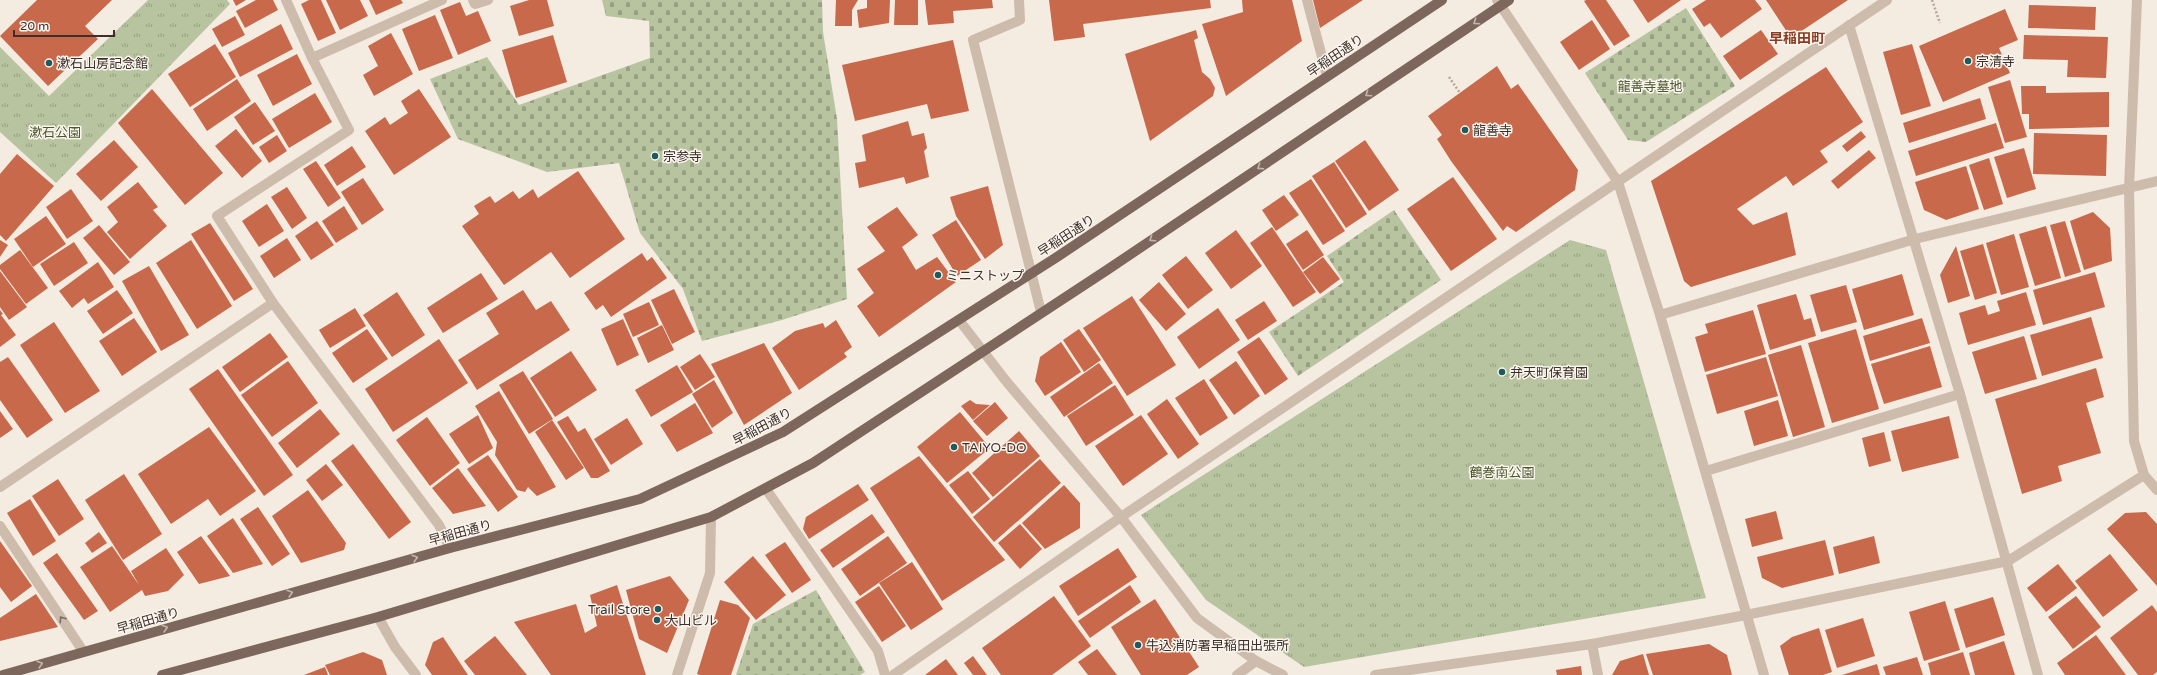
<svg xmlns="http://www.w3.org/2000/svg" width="2157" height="675" font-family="'Varela Round','Noto Sans JP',sans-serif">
  <defs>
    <pattern id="cemetery-stones" width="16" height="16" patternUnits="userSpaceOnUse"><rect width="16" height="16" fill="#b8c4a0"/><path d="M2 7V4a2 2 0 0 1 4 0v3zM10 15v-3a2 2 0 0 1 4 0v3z" fill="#97a083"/></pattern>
    <pattern id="park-tufts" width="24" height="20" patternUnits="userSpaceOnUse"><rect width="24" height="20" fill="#b8c4a0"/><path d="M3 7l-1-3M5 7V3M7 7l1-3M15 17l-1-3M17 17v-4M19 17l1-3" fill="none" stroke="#97a083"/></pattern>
  </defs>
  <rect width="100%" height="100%" fill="#f4ebe1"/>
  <g fill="url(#cemetery-stones)">
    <path d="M602,0H822L823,32L837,119L847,299L782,320L702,341L683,289L640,233L619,163L547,172L458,139L430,79L487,57L519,105L650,58L649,21L606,16Z"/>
    <path d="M1686,8L1735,86L1646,142L1628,140L1585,73Z"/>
    <path d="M1394,210L1441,280L1298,376L1269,332L1344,282L1327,256Z"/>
    <path d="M816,590L865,672L860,675H736L753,624Z"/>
  </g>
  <g fill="url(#park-tufts)">
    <path d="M148,0H227L230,4L56,183L0,132V47L49,96Z"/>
    <path d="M1570,240L1606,250L1706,598L1304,667L1206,600L1141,515Z"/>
  </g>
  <g fill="#c8694b">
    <path d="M37,0H112L85,26L98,39L48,86L0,36Z"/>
    <path d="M233,0H246L236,6Z"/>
    <path d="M256,0H273L278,10L245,28L236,11Z"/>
    <path d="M309,0H321L336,33L318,41L301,4Z"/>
    <path d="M326,0H360L368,16L340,30Z"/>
    <path d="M369,0H401L403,3L376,15Z"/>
    <path d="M529,0H547L554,26L519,36L510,6Z"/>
    <path d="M836,0H858L852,10V26H835Z"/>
    <path d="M867,0H890L889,23L859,28L857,10L867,8Z"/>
    <path d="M895,0H918V25H894Z"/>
    <path d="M925,0H992L993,8L953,11L954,23L928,25Z"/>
    <path d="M1049,0H1210L1211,8L1083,24L1085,37L1054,41Z"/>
    <path d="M1242,0H1292L1302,41L1226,96L1202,24L1243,12Z"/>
    <path d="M1313,0H1363L1320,28Z"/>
    <path d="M1586,0H1606L1630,36L1614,46L1584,1Z"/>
    <path d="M1633,0H1681L1648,23Z"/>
    <path d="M1706,0H1755L1762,9L1721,38L1710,23L1704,27L1692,9Z"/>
    <path d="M1766,0H1848L1791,38Z"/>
    <path d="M460,2L466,16L478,11L491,41L458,55L440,10Z"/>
    <path d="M2029,5L2096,7L2095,30L2028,28Z"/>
    <path d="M2005,9L2018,40L1999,48L2010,73L1943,102L1919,46Z"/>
    <path d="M435,15L453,58L419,71L402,29Z"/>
    <path d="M235,16L245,35L222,47L212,29Z"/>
    <path d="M1592,20L1610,49L1579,70L1560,42Z"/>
    <path d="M281,24L293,49L240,77L228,53Z"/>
    <path d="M1196,30L1198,38L1194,40L1202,72L1210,79L1215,88L1213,96L1150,141L1125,54Z"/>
    <path d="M1761,30L1778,54L1740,80L1723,56Z"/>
    <path d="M391,33L413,74L374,96L363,75L378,66L368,46Z"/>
    <path d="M553,35L567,82L516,98L502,50Z"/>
    <path d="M2024,35L2108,37L2106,78L2067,77L2068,60L2023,59Z"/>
    <path d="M953,40L969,111L931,119L927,104L855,121L842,65Z"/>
    <path d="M215,44L236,77L190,107L168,74Z"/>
    <path d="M1912,44L1931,106L1901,115L1883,52Z"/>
    <path d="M297,54L312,84L273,106L257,75Z"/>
    <path d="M1497,66L1511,89L1518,84L1578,170L1575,190L1516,232L1507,226L1503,231L1451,161L1437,139L1442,135L1428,116Z"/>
    <path d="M1826,67L1863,122L1820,151L1828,162L1793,186L1786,176L1737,209L1753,225L1787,212L1796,255L1691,287L1684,281L1651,181Z"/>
    <path d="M237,79L251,101L207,131L193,109Z"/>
    <path d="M2010,80L2027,137L2005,143L1988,87Z"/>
    <path d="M2021,86H2046V93L2109,92V127L2029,129V114H2022Z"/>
    <path d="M152,89L223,173L185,205L118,123Z"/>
    <path d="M419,89L451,137L394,175L365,131L385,117L390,125L408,113L401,101Z"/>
    <path d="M315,93L332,122L289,148L272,119Z"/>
    <path d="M1980,98L1986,119L1909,143L1903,123Z"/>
    <path d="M255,102L275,131L253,145L234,117Z"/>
    <path d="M908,121L912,136L924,133L927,148L924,151L929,177L906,184L904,177L859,188L855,163L866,161L862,135Z"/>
    <path d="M1996,123L2004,148L1916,176L1908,151Z"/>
    <path d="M236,129L262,161L242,178L215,146Z"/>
    <path d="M1861,131L1866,137L1847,152L1842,146Z"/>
    <path d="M2034,133L2107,135L2106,176L2033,174Z"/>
    <path d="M277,135L287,151L269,163L259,147Z"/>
    <path d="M114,140L138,167L101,201L76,174Z"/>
    <path d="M1365,140L1399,190L1369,211L1335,161Z"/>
    <path d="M352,146L366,167L337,186L324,165Z"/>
    <path d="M2024,148L2036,189L2007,198L1994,157Z"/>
    <path d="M1869,150L1876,158L1838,189L1831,181Z"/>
    <path d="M17,154L54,186L6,241L0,235V174Z"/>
    <path d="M1989,158L2003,204L1984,210L1969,165Z"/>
    <path d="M316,161L341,198L328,207L303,169Z"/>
    <path d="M1334,162L1367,214L1346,228L1312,176Z"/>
    <path d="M1966,166L1979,209L1946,220L1924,210L1915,182Z"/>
    <path d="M578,171L625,239L570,278L551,252L504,285L462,226L479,214L474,206L490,196L495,203L513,191L519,199L533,189L538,198Z"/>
    <path d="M1453,177L1497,239L1451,271L1407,209Z"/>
    <path d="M363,178L384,210L362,225L341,192Z"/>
    <path d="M1311,179L1345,231L1323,245L1289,193Z"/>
    <path d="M138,182L158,207L153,210L167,226L130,259L107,232L118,222L107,207Z"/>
    <path d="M988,186L1003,245L985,259L956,216L950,197Z"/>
    <path d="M287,187L307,218L292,229L271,197Z"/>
    <path d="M71,189L93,221L67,239L46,207Z"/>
    <path d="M1284,195L1299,215L1276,231L1262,210Z"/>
    <path d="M267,204L284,231L259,247L242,221Z"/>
    <path d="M344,206L358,229L336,243L322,221Z"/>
    <path d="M897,207L918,235L902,247L916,270L937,257L956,282L879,337L857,306L874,293L857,269L885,251L867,227Z"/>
    <path d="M2093,212L2110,228L2112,261L2084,270L2070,221Z"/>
    <path d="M46,216L66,244L33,267L14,239Z"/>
    <path d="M956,220L981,260L957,276L932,235Z"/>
    <path d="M317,221L334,245L311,260L295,236Z"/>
    <path d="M2065,221L2081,272L2065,277L2050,225Z"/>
    <path d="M210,223L253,289L234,301L191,234Z"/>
    <path d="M99,225L130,262L114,275L83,238Z"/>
    <path d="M2046,226L2061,278L2035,286L2019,234Z"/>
    <path d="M1272,227L1316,292L1293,307L1250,243Z"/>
    <path d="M1236,230L1262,266L1231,289L1205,253Z"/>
    <path d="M1307,230L1324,255L1303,270L1286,244Z"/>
    <path d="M2014,234L2029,287L2001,295L1986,243Z"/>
    <path d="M287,238L301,260L274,278L260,256Z"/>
    <path d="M0,240L8,245L0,257Z"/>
    <path d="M191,240L232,306L197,329L156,263Z"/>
    <path d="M74,242L88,263L54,286L40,264Z"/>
    <path d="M1983,244L1997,293L1975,300L1960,251Z"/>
    <path d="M1956,246L1970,296L1948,303L1940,275Z"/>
    <path d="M20,250L48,288L26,304L0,269V265Z"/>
    <path d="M642,253L647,261L652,257L667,278L611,317L603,305L596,310L584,293Z"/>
    <path d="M1186,256L1213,290L1188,309L1162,275Z"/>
    <path d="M1323,257L1340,279L1320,294L1303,272Z"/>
    <path d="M98,262L114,287L88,304L84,298L72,308L59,291Z"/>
    <path d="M149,266L189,335L161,351L122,281Z"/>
    <path d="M0,271L27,307L9,320L0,307Z"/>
    <path d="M2095,272L2105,307L2043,325L2033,290Z"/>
    <path d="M481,273L498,299L443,333L427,308Z"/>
    <path d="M1902,274L1914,315L1864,330L1852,289Z"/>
    <path d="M1159,282L1186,314L1166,331L1139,300Z"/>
    <path d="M1846,285L1857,322L1821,332L1810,295Z"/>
    <path d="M674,289L695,332L672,344L651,300Z"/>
    <path d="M117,290L133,313L103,334L87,311Z"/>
    <path d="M523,290L536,310L551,301L570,330L477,390L458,360L499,334L486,313Z"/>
    <path d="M397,292L425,335L392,357L363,315Z"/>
    <path d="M2026,292L2036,325L1968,345L1959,313L1985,305L1988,315L2000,311L1997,301Z"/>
    <path d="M1796,294L1804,320L1811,318L1816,336L1770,350L1757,305Z"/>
    <path d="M1132,296L1176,365L1127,396L1083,328Z"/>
    <path d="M1264,301L1277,321L1248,340L1235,320Z"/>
    <path d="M649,302L659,325L633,337L623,314Z"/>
    <path d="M355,308L366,326L330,348L319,330Z"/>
    <path d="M1218,308L1240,340L1199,369L1177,337Z"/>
    <path d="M0,310L3,314L1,315L16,335L0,347Z"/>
    <path d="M1753,310L1766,354L1705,372L1695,337L1708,333L1705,324Z"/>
    <path d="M2091,317L2103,358L2042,376L2030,335Z"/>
    <path d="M134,318L157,352L122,376L99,341Z"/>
    <path d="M1922,318L1930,343L1870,361L1863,336Z"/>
    <path d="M623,319L639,355L617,366L601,329Z"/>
    <path d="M836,320L852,347L844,353L847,357L799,390L772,348L795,331L823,323L825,328Z"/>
    <path d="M54,322L100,391L65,413L20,345Z"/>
    <path d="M662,325L674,350L648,363L637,338Z"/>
    <path d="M367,329L388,359L353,383L332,353Z"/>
    <path d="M1079,329L1101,360L1084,372L1063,340Z"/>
    <path d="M1856,329L1879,409L1832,423L1808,343Z"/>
    <path d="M270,333L288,357L240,392L222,367Z"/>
    <path d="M2024,336L2037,379L1985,394L1972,352Z"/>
    <path d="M1259,337L1288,379L1265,395L1237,352Z"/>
    <path d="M439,339L468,383L393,432L365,389Z"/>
    <path d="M1061,342L1081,372L1045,396L1035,381L1040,357Z"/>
    <path d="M764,343L792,393L744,425L711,364Z"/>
    <path d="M1801,345L1825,427L1793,437L1768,355Z"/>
    <path d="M1930,346L1942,387L1884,404L1871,364Z"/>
    <path d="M571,351L597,390L555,417L530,378Z"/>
    <path d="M700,354L715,377L695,390L680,367Z"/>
    <path d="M8,357L53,420L27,438L0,400V362Z"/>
    <path d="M1766,357L1778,396L1717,414L1706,375Z"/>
    <path d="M288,361L318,403L272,437L241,395Z"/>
    <path d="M1236,361L1260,396L1234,415L1209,380Z"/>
    <path d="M1099,363L1113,383L1064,417L1050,397Z"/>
    <path d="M677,365L693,392L651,417L635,390Z"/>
    <path d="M2096,368L2104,397L2086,403L2101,453L2058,466L2062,481L2022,494L1995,399Z"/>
    <path d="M218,369L293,475L264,496L189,389Z"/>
    <path d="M523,371L553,419L529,434L499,385Z"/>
    <path d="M1204,379L1228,418L1200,436L1175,398Z"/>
    <path d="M714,380L733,413L712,428L692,394Z"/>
    <path d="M1115,385L1134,415L1086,446L1067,416Z"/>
    <path d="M499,391L556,487L537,496L528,487L525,492L517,490L495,455L497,442L475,406Z"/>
    <path d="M1167,399L1199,444L1178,459L1147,414Z"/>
    <path d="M970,400L976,404L990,405L973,420L961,406Z"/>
    <path d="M1778,400L1788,436L1754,446L1744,411Z"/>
    <path d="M995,402L1008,418L987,436L973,421Z"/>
    <path d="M695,403L713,433L677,452L660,425Z"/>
    <path d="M320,409L340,434L297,468L278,443Z"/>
    <path d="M0,411L13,429L0,438Z"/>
    <path d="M960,412L990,448L947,483L917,447Z"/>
    <path d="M478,415L493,448L469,464L449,434Z"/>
    <path d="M1141,415L1168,454L1123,486L1095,446Z"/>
    <path d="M568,416L578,432L585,428L610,471L598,478H591L557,422Z"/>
    <path d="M1949,416L1959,458L1902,472L1891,431Z"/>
    <path d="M427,417L460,463L430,486L396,440Z"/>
    <path d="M627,418L643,444L611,465L594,439Z"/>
    <path d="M552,420L584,468L566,480L535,432Z"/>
    <path d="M209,427L256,491L220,516L208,499L171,524L138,474Z"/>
    <path d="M1019,431L1040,456L993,497L972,473Z"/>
    <path d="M1884,432L1891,461L1869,467L1862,438Z"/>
    <path d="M353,444L411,522L389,539L331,461Z"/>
    <path d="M488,455L518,497L498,512L467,469Z"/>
    <path d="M919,456L1005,560L942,601L870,488Z"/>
    <path d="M1040,459L1061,483L994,542L973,517Z"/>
    <path d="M326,464L343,485L322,501L306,480Z"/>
    <path d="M458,468L486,506L453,514L432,488Z"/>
    <path d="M968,471L990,499L972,514L949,485Z"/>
    <path d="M124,474L162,534L123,560L85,500Z"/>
    <path d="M58,479L84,519L59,536L32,496Z"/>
    <path d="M858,484L869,500L809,539L803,529L806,517Z"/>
    <path d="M1064,485L1080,503V528L1045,549L1022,523Z"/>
    <path d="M308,490L346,543L344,550L301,563L272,516Z"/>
    <path d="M30,499L56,541L33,556L7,513Z"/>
    <path d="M258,507L290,554L272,566L240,519Z"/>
    <path d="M1776,511L1783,539L1752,547L1745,519Z"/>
    <path d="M2146,512L2157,524V586L2107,529L2125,513Z"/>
    <path d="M872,514L885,532L833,568L820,550Z"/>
    <path d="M233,518L263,564L233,573L207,536Z"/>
    <path d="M1020,524L1042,549L1020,569L998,543Z"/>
    <path d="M99,532L107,543L92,553L85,543Z"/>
    <path d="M201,536L230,576L199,584L177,552Z"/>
    <path d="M888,536L907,563L860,596L841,569Z"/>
    <path d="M1874,536L1880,563L1839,574L1833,547Z"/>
    <path d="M1825,540L1834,575L1782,588L1762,578L1757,557Z"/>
    <path d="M0,541L32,586L11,602L0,587Z"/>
    <path d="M785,542L811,580L792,593L765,555Z"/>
    <path d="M112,546L139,585L131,571L166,548L184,575L168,591L145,596L142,590L110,612L80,567Z"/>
    <path d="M1118,548L1137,577L1078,616L1059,586Z"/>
    <path d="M57,553L98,611L84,620L43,563Z"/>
    <path d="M2110,554L2138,590L2103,617L2075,581Z"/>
    <path d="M753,556L786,595L756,620L724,582Z"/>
    <path d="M912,562L943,609L911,630L879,583Z"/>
    <path d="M2058,564L2077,588L2046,612L2027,588Z"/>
    <path d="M670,576L689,600L667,653L639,639L626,590Z"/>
    <path d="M617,585L646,675H551L514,622L576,604L585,633L597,626L590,595Z"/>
    <path d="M1130,585L1141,602L1090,638L1078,621Z"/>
    <path d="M879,586L906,626L882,642L855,602Z"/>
    <path d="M36,594L58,627L0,641V618Z"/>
    <path d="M1054,596L1091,646L1052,675H1001L982,648Z"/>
    <path d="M2076,596L2101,627L2073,649L2048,617Z"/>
    <path d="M1993,597L2005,635L1966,648L1954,609Z"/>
    <path d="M1155,599L1199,667L1187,675H1141L1111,627Z"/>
    <path d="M720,600L738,605L750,618L731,675H700L697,674Z"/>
    <path d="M1945,601L1960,650L1924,661L1909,612Z"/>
    <path d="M2152,605L2157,612V672L2153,675H2138L2110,638Z"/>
    <path d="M1863,618L1875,656L1837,668L1825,630Z"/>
    <path d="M1819,628L1832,672L1823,675H1789L1780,646L1792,637Z"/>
    <path d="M2096,635L2126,675H2065L2057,663Z"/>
    <path d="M495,636L527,675H475L464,661Z"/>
    <path d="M443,637L468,675H432L425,665L433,642Z"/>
    <path d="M2004,641L2015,675H1975L1969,653Z"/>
    <path d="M1709,644L1727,655L1732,675H1653L1646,654Z"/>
    <path d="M1097,649L1117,675H1088L1078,662Z"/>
    <path d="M363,652L382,660L387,675H330L325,665Z"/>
    <path d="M1963,652L1970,675H1931L1928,663Z"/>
    <path d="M1643,654L1649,675H1612L1620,661Z"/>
    <path d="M973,656L987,675H973L964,663Z"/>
    <path d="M1917,657L1923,675H1886L1883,667Z"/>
    <path d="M946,659L958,675H925Z"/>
    <path d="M1877,664L1880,675H1842Z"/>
    <path d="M1581,666L1582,675H1557L1556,670Z"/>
    <path d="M325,667L328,675H304Z"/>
  </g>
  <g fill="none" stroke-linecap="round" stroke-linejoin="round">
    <g stroke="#b9a596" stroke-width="2.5" stroke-dasharray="2 2" stroke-linecap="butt">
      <path d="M1932,0L1940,23"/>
      <path d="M1449,77L1460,93"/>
    </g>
    <g stroke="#cdbbac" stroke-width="10">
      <path d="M473,0L475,4L488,0"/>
      <path d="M1019,0L1020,20L973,40L1041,312"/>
      <path d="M1307,0L1327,76"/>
      <path d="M1497,0L1618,182L1660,315L1764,675"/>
      <path d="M2137,0L2129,189L2134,441L2144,475L2157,490"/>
      <path d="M1849,25L1960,394L2038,675"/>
      <path d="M312,58L442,0"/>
      <path d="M273,303L217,216L349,130L312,58L286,0"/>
      <path d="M1660,315L1915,239L2157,181"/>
      <path d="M959,320L1006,381L1121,517L1197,618L1256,661L1283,675"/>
      <path d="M1706,471L1960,394"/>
      <path d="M0,487L273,303L439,525L450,548"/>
      <path d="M766,489L878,651L885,675"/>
      <path d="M0,526L83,651"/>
      <path d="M378,617L395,647L416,675"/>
      <path d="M1592,644L1598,675"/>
      <path d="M677,675L710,573L711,517"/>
      <path d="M893,675L1121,517L1887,0"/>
      <path d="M1237,675L1256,661"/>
      <path d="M1375,675L1592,644L1746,615L2008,561L2144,475"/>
    </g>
    <g stroke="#7d675c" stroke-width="10">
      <path d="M3,675L450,548L640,499L783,432L1057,257L1442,0"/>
      <path d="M162,675L378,617L711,517L813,463L1107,270L1509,0"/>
    </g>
  </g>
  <defs><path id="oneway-chevron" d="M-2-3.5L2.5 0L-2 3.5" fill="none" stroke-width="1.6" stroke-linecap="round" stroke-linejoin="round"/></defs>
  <g stroke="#c2b5ac">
    <use href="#oneway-chevron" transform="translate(1476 22) rotate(146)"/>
    <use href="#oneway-chevron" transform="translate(1368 94) rotate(146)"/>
    <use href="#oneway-chevron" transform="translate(1260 167) rotate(146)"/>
    <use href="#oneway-chevron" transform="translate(1152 239) rotate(146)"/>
    <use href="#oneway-chevron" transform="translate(415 558) rotate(-16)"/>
    <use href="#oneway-chevron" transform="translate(290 593) rotate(-16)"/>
    <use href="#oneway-chevron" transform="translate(165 628) rotate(-16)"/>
    <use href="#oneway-chevron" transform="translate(40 664) rotate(-16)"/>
  </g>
  <use stroke="#7d6f65" href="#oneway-chevron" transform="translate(62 619) rotate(-124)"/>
  <g fill="#1f5a5e" stroke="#fbf5ee" stroke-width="1.5">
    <circle cx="1968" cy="61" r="4"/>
    <circle cx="49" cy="63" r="4"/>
    <circle cx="1465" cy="130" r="4"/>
    <circle cx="655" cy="156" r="4"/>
    <circle cx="938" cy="275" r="4"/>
    <circle cx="1502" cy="372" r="4"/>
    <circle cx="954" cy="447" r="4"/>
    <circle cx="658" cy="609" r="4"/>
    <circle cx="657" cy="620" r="4"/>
    <circle cx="1138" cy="645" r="4"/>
  </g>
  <g text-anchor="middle" stroke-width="3" stroke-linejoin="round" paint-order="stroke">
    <g font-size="13" fill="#3b302b" stroke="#fbf5ee">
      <text transform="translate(1335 55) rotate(-34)" y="5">早稲田通り</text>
      <text transform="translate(1066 235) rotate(-33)" y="5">早稲田通り</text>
      <text transform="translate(762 426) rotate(-28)" y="5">早稲田通り</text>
      <text transform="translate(460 532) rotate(-15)" y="5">早稲田通り</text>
      <text transform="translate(148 620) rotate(-16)" y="5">早稲田通り</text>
    </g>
    <g font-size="13" fill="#3b302b" stroke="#fbf5ee" text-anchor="start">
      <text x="1976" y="66">宗清寺</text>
      <text x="57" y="68">漱石山房記念館</text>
      <text x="1473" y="135">龍善寺</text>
      <text x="663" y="161">宗参寺</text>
      <text x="946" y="280">ミニストップ</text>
      <text x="1510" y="377">弁天町保育園</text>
      <text x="962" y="452">TAIYO-DO</text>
      <text x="650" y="614" text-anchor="end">Trail Store</text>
      <text x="665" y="625">大山ビル</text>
      <text x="1146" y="650">牛込消防署早稲田出張所</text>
    </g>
    <g font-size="13" fill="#4a5a2e" stroke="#fbf5ee">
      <text x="1650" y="91">龍善寺墓地</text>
      <text x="55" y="137">漱石公園</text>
      <text x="1502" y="477">鶴巻南公園</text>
    </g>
    <g font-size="14" font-weight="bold" fill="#8c3b22" stroke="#fbf5ee">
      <text x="1797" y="43">早稲田町</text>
    </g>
  </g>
  <path d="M14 30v6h100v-6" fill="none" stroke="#3b302b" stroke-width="2"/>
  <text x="20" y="30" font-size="12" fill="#3b302b" stroke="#fbf5ee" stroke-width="3" paint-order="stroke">20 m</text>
</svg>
